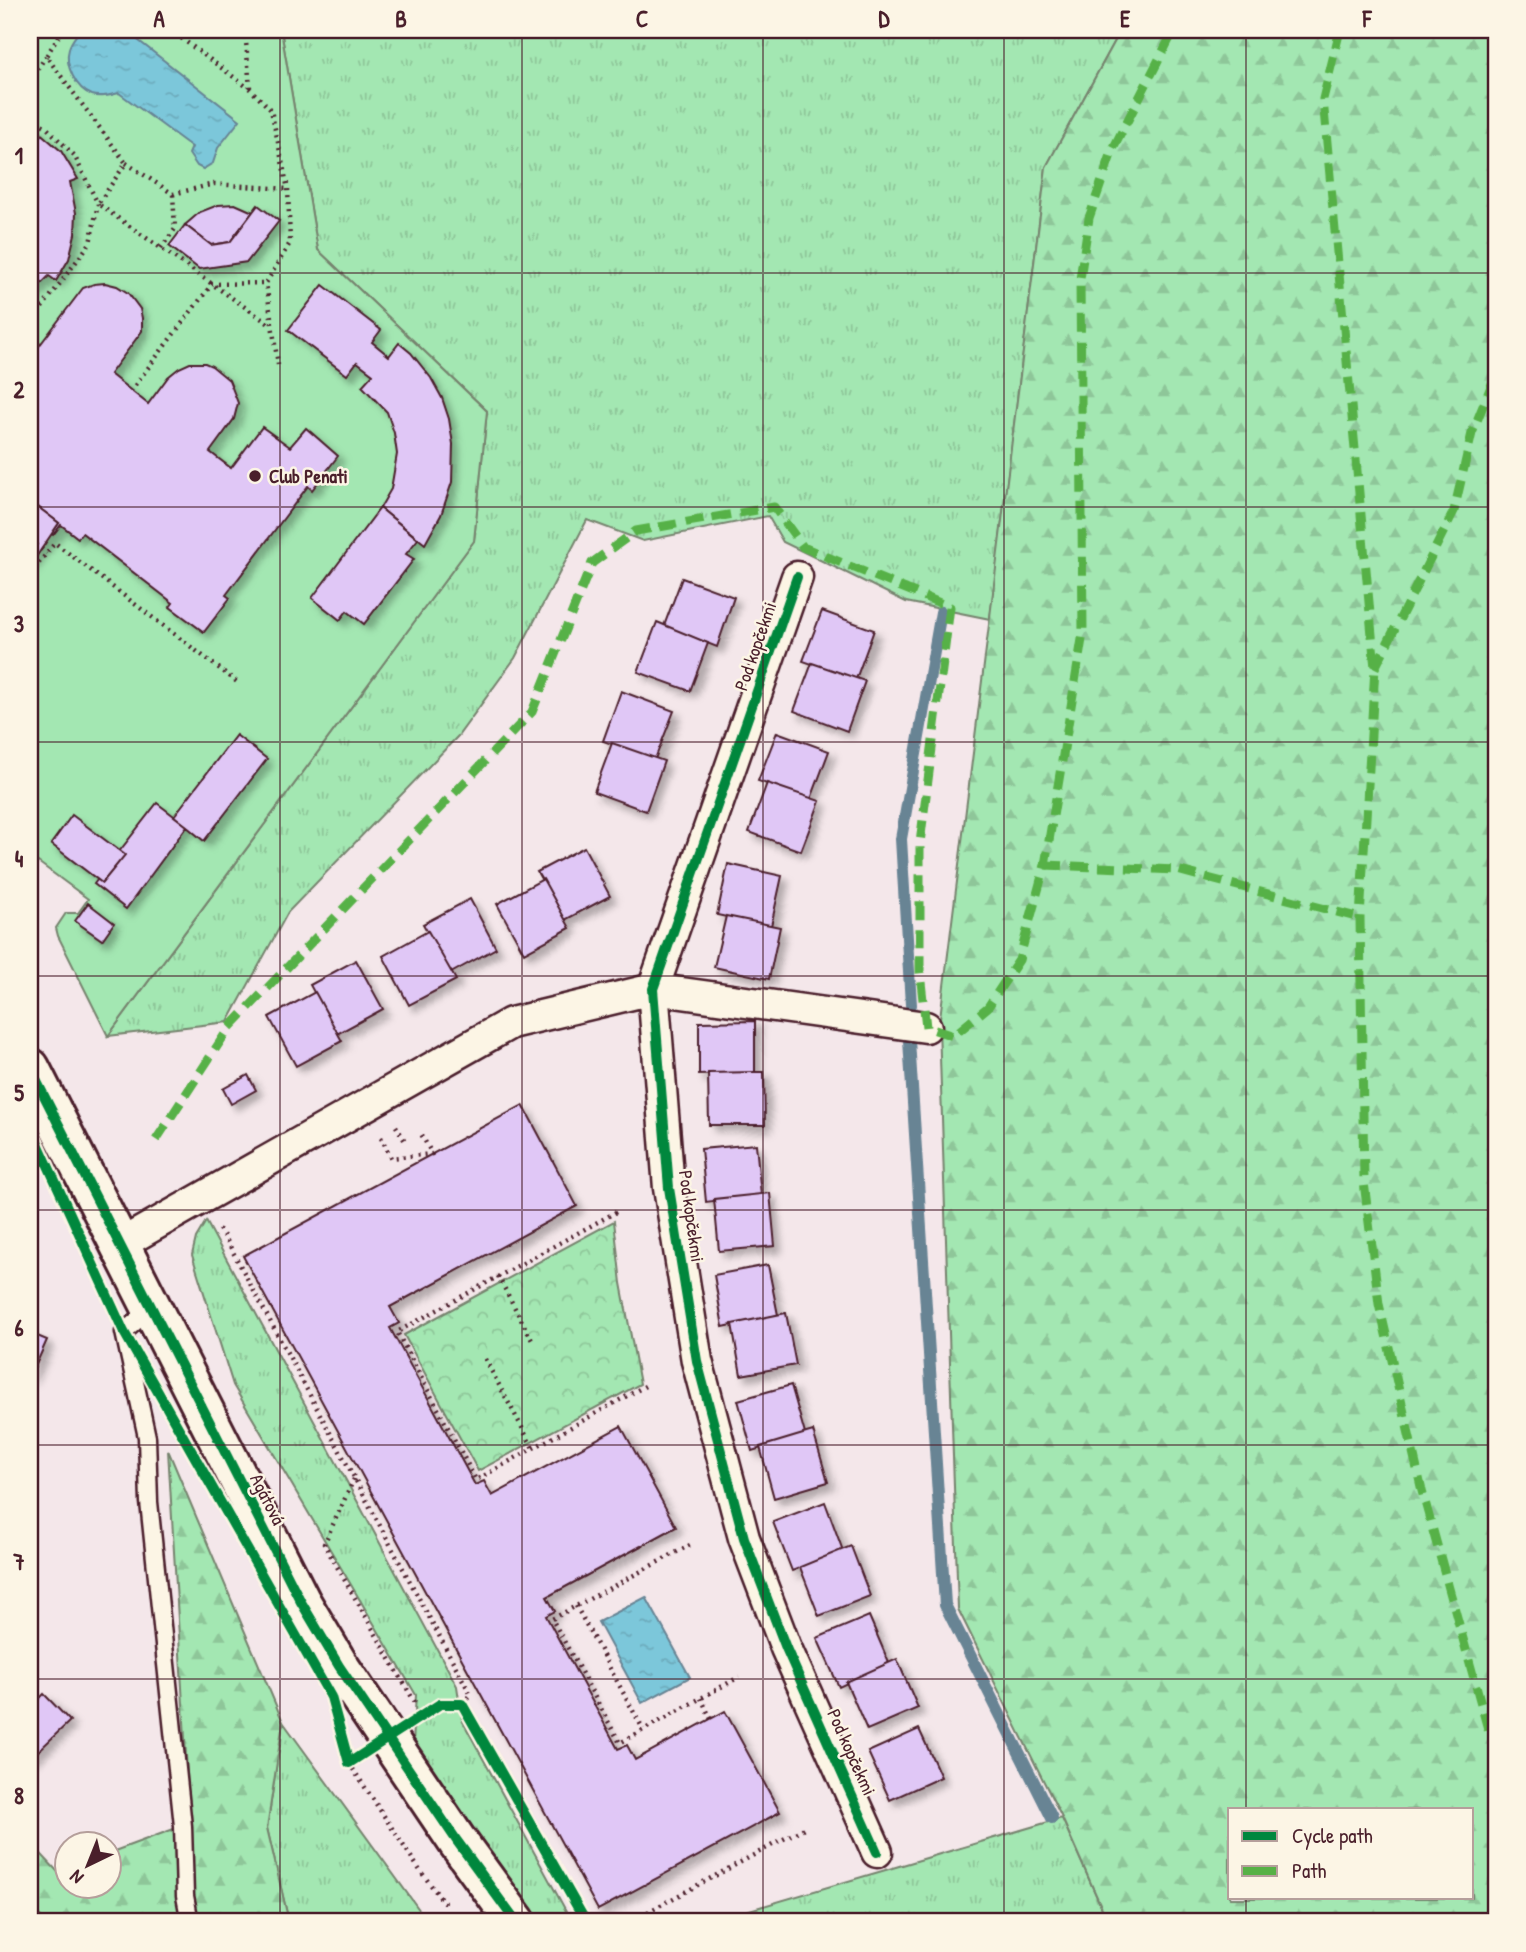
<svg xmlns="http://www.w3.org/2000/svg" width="1526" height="1952" font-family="'Patrick Hand',sans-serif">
  <defs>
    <pattern id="grass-tufts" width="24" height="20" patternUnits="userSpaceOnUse" patternTransform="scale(1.75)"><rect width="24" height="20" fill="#a3e7b2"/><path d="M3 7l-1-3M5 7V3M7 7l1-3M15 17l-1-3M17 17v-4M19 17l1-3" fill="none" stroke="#8ec699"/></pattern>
    <pattern id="forest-firs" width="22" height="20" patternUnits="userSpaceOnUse" patternTransform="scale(1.75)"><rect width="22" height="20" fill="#a3e7b2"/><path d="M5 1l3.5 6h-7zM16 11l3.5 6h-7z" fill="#8ec699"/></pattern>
    <pattern id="park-crowns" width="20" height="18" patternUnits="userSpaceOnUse" patternTransform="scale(1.75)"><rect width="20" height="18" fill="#a3e7b2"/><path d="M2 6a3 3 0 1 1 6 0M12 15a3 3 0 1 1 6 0" fill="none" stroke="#8ec699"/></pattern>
    <pattern id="water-ripples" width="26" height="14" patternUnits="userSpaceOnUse" patternTransform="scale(1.75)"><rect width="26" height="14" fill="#7bc7da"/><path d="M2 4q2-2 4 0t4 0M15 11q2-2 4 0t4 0" fill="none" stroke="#6caabb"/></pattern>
    <filter id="shadow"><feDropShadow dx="6" dy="6" stdDeviation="3.5" flood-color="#0004"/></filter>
  </defs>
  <rect width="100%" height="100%" fill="#f4e7ea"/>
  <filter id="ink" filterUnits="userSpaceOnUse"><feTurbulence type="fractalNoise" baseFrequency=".0143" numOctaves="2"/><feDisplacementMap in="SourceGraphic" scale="14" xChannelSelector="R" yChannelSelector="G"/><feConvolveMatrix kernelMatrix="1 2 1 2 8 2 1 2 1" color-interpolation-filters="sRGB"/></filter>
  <g filter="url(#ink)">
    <g fill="url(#grass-tufts)" stroke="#76836e" stroke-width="2">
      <path d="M281,30H1121L1046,167L990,619L906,602L783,542L768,516L643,541L587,520L515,658L458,736L288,912L228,1022L108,1036L474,541L487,411L318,250Z"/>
      <path d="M206,1221L457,1686L462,1720L572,1922H540L488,1853L413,1743L416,1695L233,1385L192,1255L196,1238Z"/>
      <path d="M283,1722L428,1922L487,1920L489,1922H289L267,1828Z"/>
      <path d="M1062,1818L1108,1922H745L736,1914Z"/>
    </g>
    <g fill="url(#forest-firs)" stroke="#76836e" stroke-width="2" fill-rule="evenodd">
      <path d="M1121,30H1496V1922H1108L1062,1818L958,1609L939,1026L1046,167ZM1230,1810H1472V1898H1230Z"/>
      <path d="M168,1450L283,1722L267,1828L289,1922H46L30,1906V1842L58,1872L66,1868V1885H108L109,1853L190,1823Z"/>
    </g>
    <path fill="url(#park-crowns)" stroke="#76836e" stroke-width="2" d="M614,1221L621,1283L640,1384L478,1471L404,1335Z"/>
    <path fill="#a3e7b2" stroke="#76836e" stroke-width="2" d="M30,30H281L318,250L487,411L474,541L108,1036L58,936L56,928L66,913H78L88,899L38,862L30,870Z"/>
    <g fill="url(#water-ripples)" stroke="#678494" stroke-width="2">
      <path d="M80,30H125L240,120L218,148L213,163L203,169L197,166L189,154L192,147L119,93C111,95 101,98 92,95C76,89 64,65 69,49C70,42 76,36 80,30Z"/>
      <path d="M646,1597L690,1677L642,1703L598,1622Z"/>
    </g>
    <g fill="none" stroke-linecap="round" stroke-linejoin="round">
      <g stroke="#678494" stroke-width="12">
        <path d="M911,1005L901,839L941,612"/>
        <path d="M909,1040L945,1605L1052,1818"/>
      </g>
    </g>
    <g fill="#e0c7f6" stroke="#4a1f2b" stroke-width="2" filter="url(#shadow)">
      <path d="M30,124L61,151L78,179L70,182L76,213L75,234L69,259L56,281L49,276L30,295Z"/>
      <path d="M235,204L253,212L230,242L211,245L185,225L200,212L218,205Z"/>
      <path d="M258,205L279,221L247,262L199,269L169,246L185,225L211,245L230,242Z"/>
      <path d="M105,283L117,286L128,293L140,309L142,318V331L110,374L148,404L168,377L179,368L190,363H205L212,366L229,380L238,403L234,419L210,452L231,468L262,427L290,447L306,428L338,456L312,490L308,486L226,595L230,598L204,632L170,607L173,603L82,533L78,538L61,525L53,535L51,534L59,523L30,501V358L83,288L94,284Z"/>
      <path d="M323,285L381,330L372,342L389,356L399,343L411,353L431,378L442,398L449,419L453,444L452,482L441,515L425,544L380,508L391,489L397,454L394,433L387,412L362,386L373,374L357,362L347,375L288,330Z"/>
      <path d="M30,501L59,523L30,566Z"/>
      <path d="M380,508L418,539L406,554L414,559L364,624L347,611L340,620L312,598Z"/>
      <path d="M682,578L734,597L717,647L664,626Z"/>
      <path d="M822,611L874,630L856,679L803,661Z"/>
      <path d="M657,622L708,643L690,691L638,672Z"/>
      <path d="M812,663L865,681L847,731L794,711Z"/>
      <path d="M621,691L674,711L655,759L603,741Z"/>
      <path d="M777,732L829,751L811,799L758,781Z"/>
      <path d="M236,735L267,759L204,841L174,816Z"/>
      <path d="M612,743L664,761L646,811L594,792Z"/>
      <path d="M767,783L820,801L801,851L749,832Z"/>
      <path d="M157,803L187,826L126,909L94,884Z"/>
      <path d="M72,815L125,855L102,883L51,844Z"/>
      <path d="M584,847L610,896L565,920L537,872Z"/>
      <path d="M728,864L782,876L771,926L717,915Z"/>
      <path d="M543,879L570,928L524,953L497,904Z"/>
      <path d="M470,899L496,948L451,973L423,924Z"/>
      <path d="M88,903L114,923L102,940L75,921Z"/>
      <path d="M726,916L780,927L769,979L714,967Z"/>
      <path d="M428,931L456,980L409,1005L383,956Z"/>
      <path d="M356,960L383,1009L337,1034L310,985Z"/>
      <path d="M315,992L342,1041L296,1066L269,1017Z"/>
      <path d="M755,1021V1073L699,1075V1022Z"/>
      <path d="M755,1072H764L765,1125H709L708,1073Z"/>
      <path d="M248,1075L256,1090L231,1104L223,1089Z"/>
      <path d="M523,1105L577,1206L390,1307L399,1323L390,1328L475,1485L484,1481L492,1496L621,1426L676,1527L547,1597L555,1611L546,1616L618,1749L627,1745L635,1760L725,1711L780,1812L598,1910L243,1256Z"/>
      <path d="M756,1144L761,1195L706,1202L701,1149Z"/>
      <path d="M770,1193L775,1246L719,1251L714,1199Z"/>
      <path d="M768,1265L778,1315L723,1327L714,1275Z"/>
      <path d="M786,1313L796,1365L741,1375L732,1324Z"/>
      <path d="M30,1333L47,1340L30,1378Z"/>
      <path d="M791,1385L805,1434L752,1451L738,1400Z"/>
      <path d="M813,1431L828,1482L774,1498L760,1447Z"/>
      <path d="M825,1502L843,1551L792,1571L773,1522Z"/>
      <path d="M851,1546L870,1596L819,1616L800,1567Z"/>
      <path d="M869,1616L889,1663L839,1687L817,1638Z"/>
      <path d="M897,1659L918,1708L867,1730L846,1682Z"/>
      <path d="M44,1694L70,1721L30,1759V1708Z"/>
      <path d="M919,1729L941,1777L890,1800L868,1752Z"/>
    </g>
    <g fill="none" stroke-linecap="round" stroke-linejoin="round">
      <g stroke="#4a1f2b" stroke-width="21">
        <path id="service" d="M151,1308L124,1332L147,1437L149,1502L183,1826L185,1896L190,1922"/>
      </g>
      <g stroke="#4a1f2b" stroke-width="35">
        <g id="minor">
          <path d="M797,577L653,989L669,1188L697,1361L744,1538L786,1648L877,1852"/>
          <path d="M119,1245L511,1023L653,989L926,1027"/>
        </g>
      </g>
      <g stroke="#4a1f2b" stroke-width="44">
        <path id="tertiary" d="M30,1068L301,1602L339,1666L457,1841L516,1922"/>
      </g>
      <g stroke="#4a1f2b" stroke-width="4.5" stroke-dasharray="2 5" stroke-linecap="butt">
        <path d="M63,30L46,56L126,163L98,204L272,326"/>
        <path d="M170,30L250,89L271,110L288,189L290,243L266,283L278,365"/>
        <path d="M245,30L250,88"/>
        <path d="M30,81L46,56"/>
        <path d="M30,118L45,126L74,155L98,204L90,243L30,324"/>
        <path d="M126,163L173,194L214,184L288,189"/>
        <path d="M161,248L175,229L173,194"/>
        <path d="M135,385L212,284L266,283"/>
        <path d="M30,516L37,507"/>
        <path d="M30,540L47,553"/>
        <path d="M30,574L55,543L237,682"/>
        <path d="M396,1126L405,1141"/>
        <path d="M381,1137L391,1158L432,1154L420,1132"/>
        <path d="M616,1212L397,1332L476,1480L645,1386"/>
        <path d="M219,1229L226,1239L471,1695L462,1704"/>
        <path d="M498,1276L534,1344"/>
        <path d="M485,1359L533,1448"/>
        <path d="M354,1479L324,1544L417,1706"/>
        <path d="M690,1545L552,1619L620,1743L739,1677"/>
        <path d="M576,1606L643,1729"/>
        <path d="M701,1698L711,1719"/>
        <path d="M349,1763L419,1869L445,1904"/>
        <path d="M629,1922L806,1827"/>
      </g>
      <use href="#service" stroke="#fcf5e5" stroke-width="16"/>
      <use href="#minor" stroke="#fcf5e5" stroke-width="30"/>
      <use href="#tertiary" stroke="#fcf5e5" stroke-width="38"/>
      <g stroke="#57b146" stroke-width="9" stroke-dasharray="18 9" stroke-linecap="butt">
        <path d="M1340,30L1323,99L1375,668L1360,918L1364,1182L1379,1304L1422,1491L1488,1729L1496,1742"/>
        <path d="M1375,668L1454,511L1472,433L1496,374"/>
        <path d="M1045,865L1177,870L1360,918"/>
        <path d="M156,1140L229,1028L532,712L592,563L636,531L774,507L803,547L950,607L920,843V973L926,1027L953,1036L988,1007L1019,960L1045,865L1083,633L1080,279L1089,218L1113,149L1174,30"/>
      </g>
      <g stroke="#fcf5e5" stroke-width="15">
        <g id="cycleway">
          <path d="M797,577L653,989L669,1188L697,1361L744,1538L786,1648L877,1852"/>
          <path d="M30,1068L301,1602L339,1666L457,1841L516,1922"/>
          <path d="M30,1126L124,1332L331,1697L349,1763L440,1704H462L586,1922"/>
        </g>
      </g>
      <use href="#cycleway" stroke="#00873e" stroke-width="10"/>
    </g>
  </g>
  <path fill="none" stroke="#4a1f2b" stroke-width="2" stroke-opacity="0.55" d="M280,30V1922M522,30V1922M763,30V1922M1004,30V1922M1246,30V1810M30,273H1496M30,507H1496M30,742H1496M30,976H1496M30,1210H1496M30,1445H1496M30,1679H1496M1246,1898V1922"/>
  <circle fill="#4a1f2b" stroke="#fcf5e5" stroke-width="2.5" cx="255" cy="476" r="7"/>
  <g text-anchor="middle" stroke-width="5" stroke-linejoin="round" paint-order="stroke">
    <g font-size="19" font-weight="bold" fill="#4a1f2b" stroke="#fcf5e5" text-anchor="start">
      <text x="269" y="483">Club Penati</text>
    </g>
    <g font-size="19" fill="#4a1f2b" stroke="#fcf5e5">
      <text transform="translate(755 646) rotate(-71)" y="7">Pod kopčekmi</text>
      <text transform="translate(692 1216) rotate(82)" y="7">Pod kopčekmi</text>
      <text transform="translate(268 1499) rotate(63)" y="7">Agátová</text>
      <text transform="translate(852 1752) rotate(66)" y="7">Pod kopčekmi</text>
    </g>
  </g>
  <rect width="1526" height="1952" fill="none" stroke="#fcf5e5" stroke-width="77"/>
  <rect x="1228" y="1808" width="245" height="91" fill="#fcf5e5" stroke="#b59f9b" stroke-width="2"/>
  <rect x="1242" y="1831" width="35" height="10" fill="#00873e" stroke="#b59f9b" stroke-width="2"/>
  <text x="1292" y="1843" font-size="21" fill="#4a1f2b">Cycle path</text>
  <rect x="1242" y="1866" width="35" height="10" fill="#57b146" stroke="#b59f9b" stroke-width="2"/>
  <text x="1292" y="1878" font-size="21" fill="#4a1f2b">Path</text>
  <g transform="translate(88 1865) rotate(223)"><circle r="33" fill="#fcf5e5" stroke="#b59f9b" stroke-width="2"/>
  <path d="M0-5L12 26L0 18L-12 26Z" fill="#4a1f2b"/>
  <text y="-10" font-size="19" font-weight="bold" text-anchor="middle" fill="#4a1f2b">N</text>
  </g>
  <rect x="38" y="38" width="1450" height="1875" fill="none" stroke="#4a1f2b" stroke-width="2.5"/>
  <g font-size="23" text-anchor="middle" font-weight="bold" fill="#4a1f2b">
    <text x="159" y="27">A</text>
    <text x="401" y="27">B</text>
    <text x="642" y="27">C</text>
    <text x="884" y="27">D</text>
    <text x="1125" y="27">E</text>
    <text x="1367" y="27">F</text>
    <text x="19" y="164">1</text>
    <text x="19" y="398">2</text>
    <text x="19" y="632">3</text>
    <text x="19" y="867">4</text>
    <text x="19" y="1101">5</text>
    <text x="19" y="1336">6</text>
    <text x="19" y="1570">7</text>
    <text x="19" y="1804">8</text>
  </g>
</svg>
